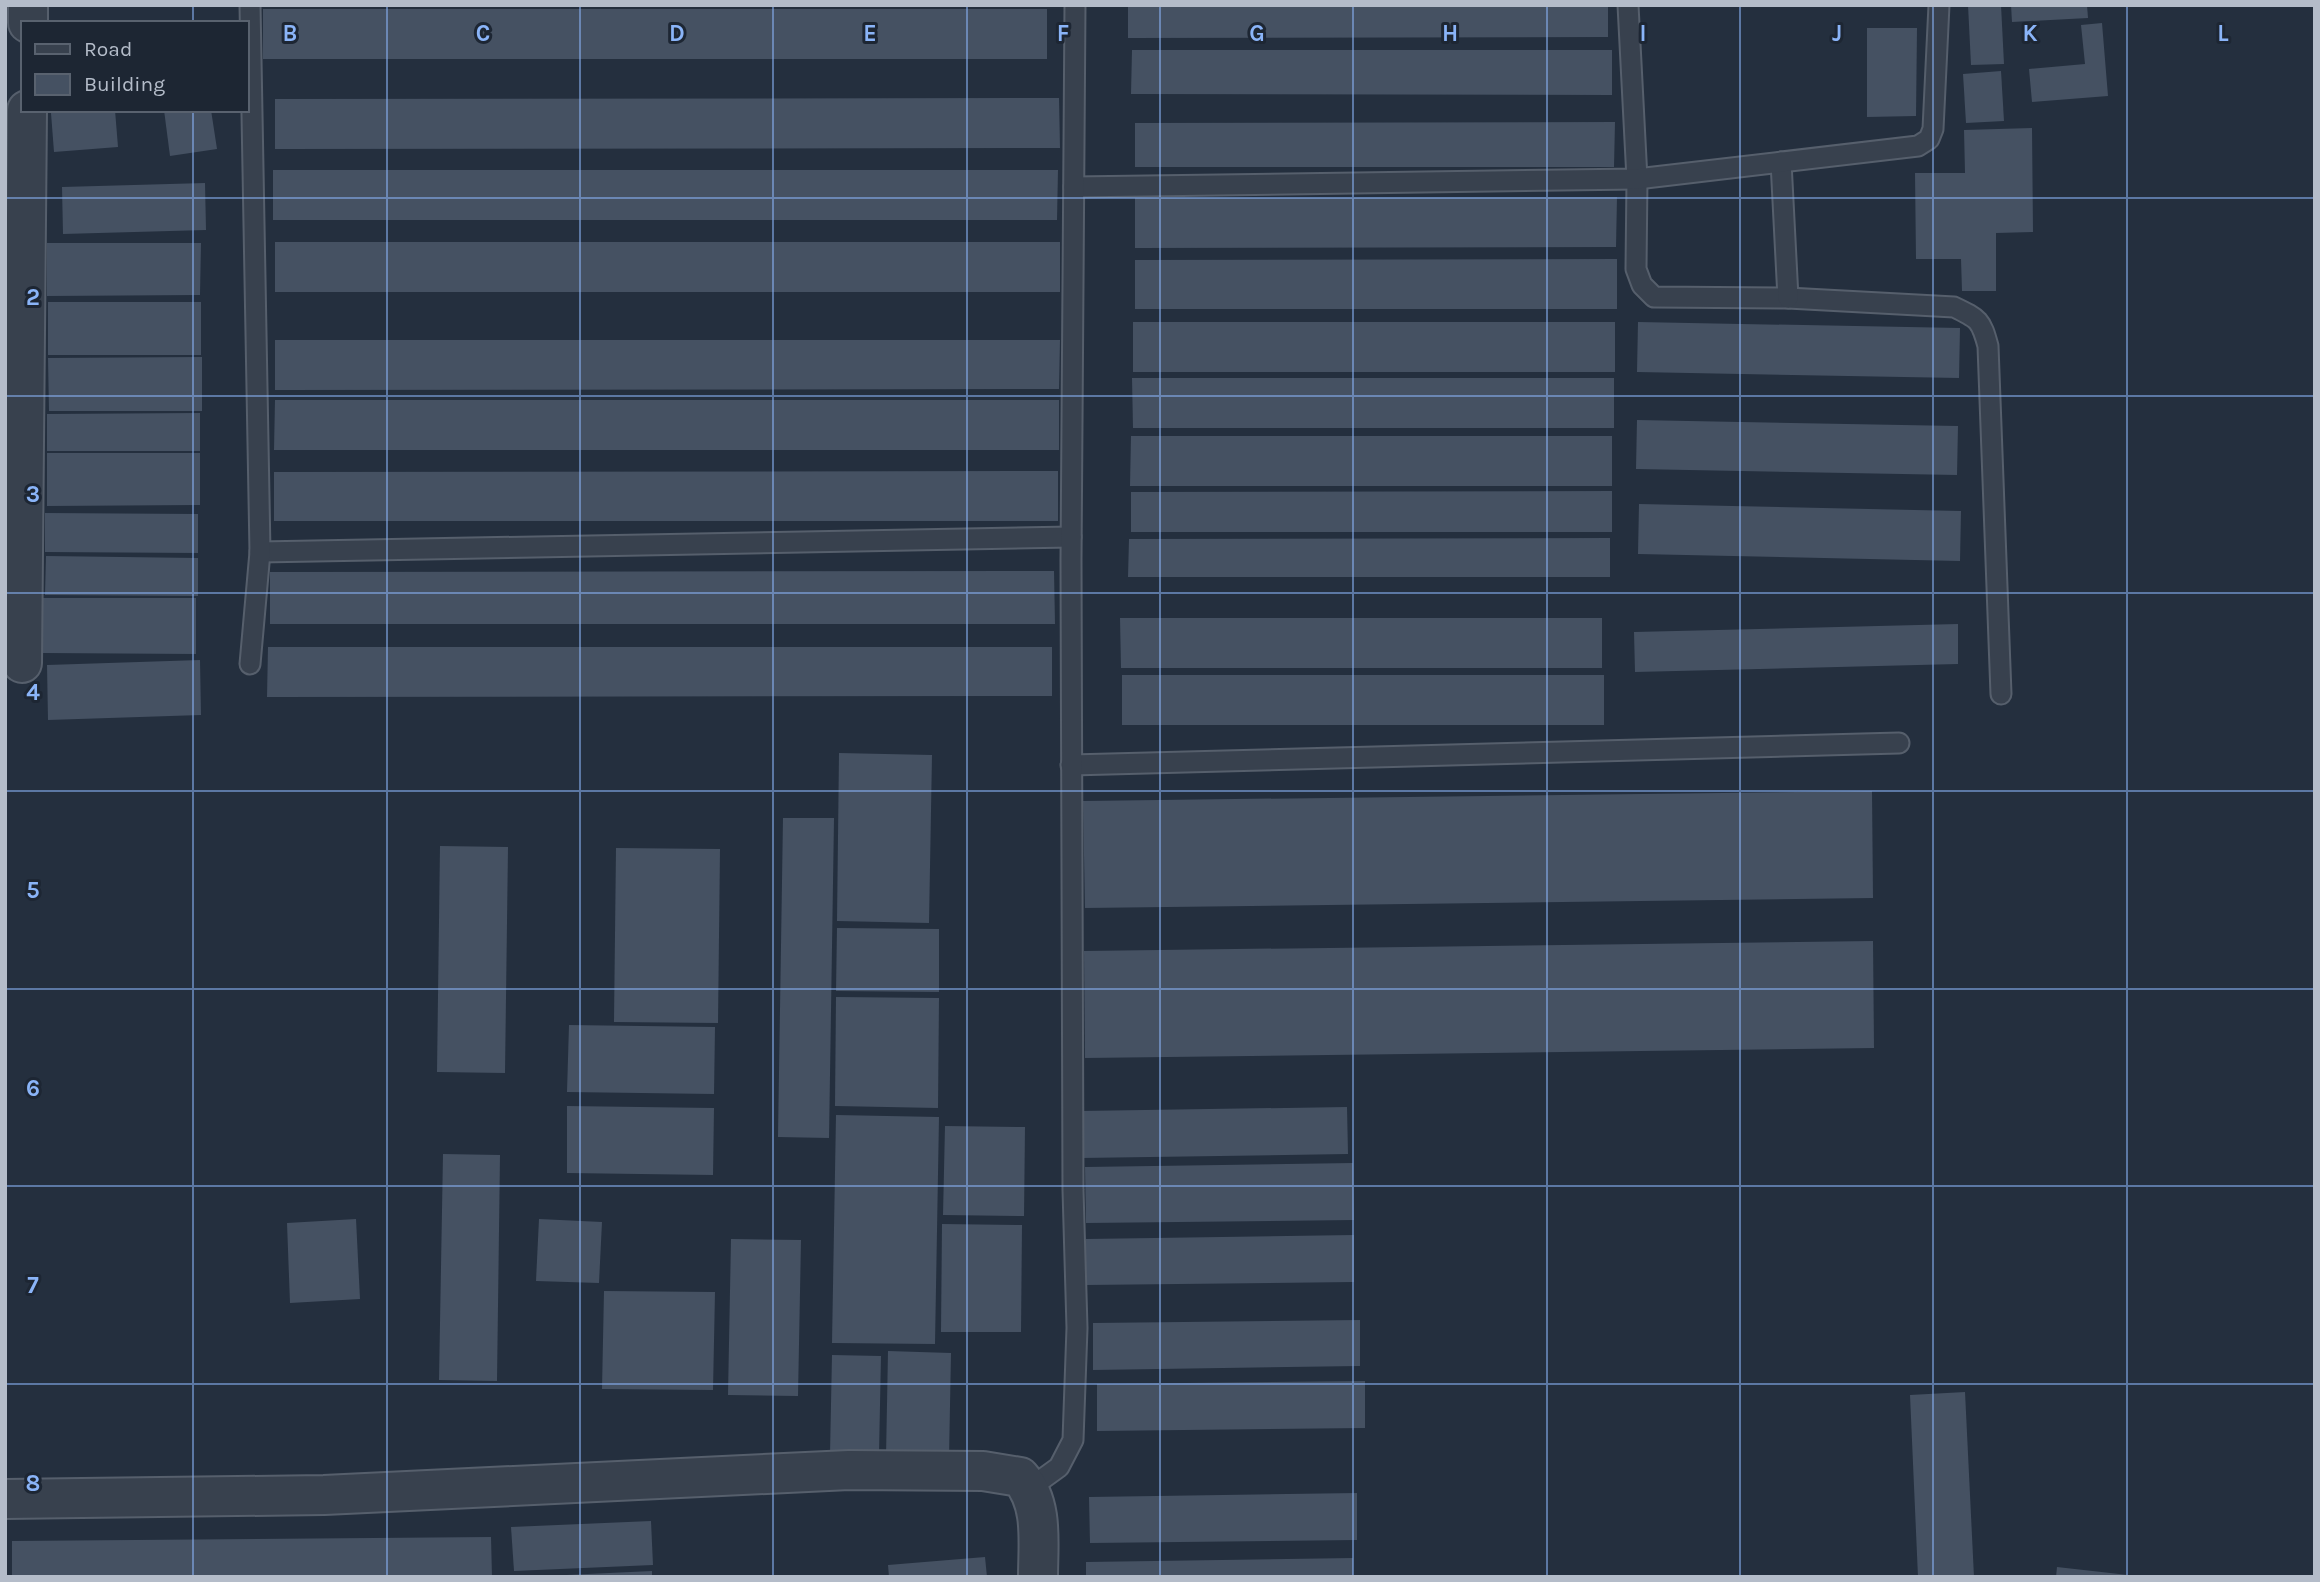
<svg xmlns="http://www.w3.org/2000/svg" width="2320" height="1582" font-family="Karla,sans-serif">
  <rect width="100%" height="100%" fill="#242f3e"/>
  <g fill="#455162">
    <path d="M1968,5H2001L2004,64L1971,65Z"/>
    <path d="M2011,5H2087L2088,18L2012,22Z"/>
    <path d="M1128,6H1608V37L1128,38Z"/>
    <rect x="263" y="9" width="784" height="50"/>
    <path d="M2102,23L2108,96L2032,102L2029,69L2085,64L2081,25Z"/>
    <path d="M1867,28H1917L1916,116L1867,117Z"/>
    <path d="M1132,50H1612V95L1131,94Z"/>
    <path d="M2001,71L2004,121L1966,123L1963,74Z"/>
    <path d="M1059,98L1060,148L275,149V99Z"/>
    <path d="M97,110H115L118,147L54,152L51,113Z"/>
    <path d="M164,110H211L217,149L170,156Z"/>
    <path d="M1615,122L1614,167H1135V123Z"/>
    <path d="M2032,128L2033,232L1996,233V291H1962L1961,259H1916L1915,173H1965L1964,130Z"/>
    <path d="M273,170H1058L1057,220H273Z"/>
    <path d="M205,183L206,230L63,234L62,187Z"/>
    <path d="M1617,197L1616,247L1135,248V198Z"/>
    <rect x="275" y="242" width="785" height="50"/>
    <path d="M47,243H201L200,295L47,296Z"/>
    <path d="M1617,259V309H1135V260Z"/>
    <rect x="48" y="302" width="153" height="53"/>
    <rect x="1133" y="322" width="482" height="50"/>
    <path d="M1638,322L1960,328L1959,378L1637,372Z"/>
    <path d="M275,340H1060L1059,389L275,390Z"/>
    <path d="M202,357V411H49L48,358Z"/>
    <path d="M1132,378H1614V428H1133Z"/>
    <path d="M275,400H1059V450H274Z"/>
    <path d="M200,413V451H47V414Z"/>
    <path d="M1637,420L1958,426L1957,475L1636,469Z"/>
    <path d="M1131,436H1612V486H1130Z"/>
    <path d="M47,453H200V505L47,506Z"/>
    <path d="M1058,471V521H274V472Z"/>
    <path d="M1612,491V532H1131V492Z"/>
    <path d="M1639,504L1961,511L1960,561L1638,554Z"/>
    <path d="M45,513L198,514V553L45,552Z"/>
    <path d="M1610,538V577H1128L1129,539Z"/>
    <path d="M46,556L198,558V596L45,595Z"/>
    <path d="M1054,571L1055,624H270V572Z"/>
    <path d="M43,598H196V654L43,653Z"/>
    <path d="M1120,618H1602V668H1121Z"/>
    <path d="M1958,624V664L1635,672L1634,632Z"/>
    <path d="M268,647H1052V696L267,697Z"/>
    <path d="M200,660L201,715L48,720L47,665Z"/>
    <rect x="1122" y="675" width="482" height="50"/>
    <path d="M839,753L932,755L929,923L837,921Z"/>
    <path d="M1872,791L1873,898L1085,908L1083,801Z"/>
    <path d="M783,818H834L829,1138L778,1137Z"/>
    <path d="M440,846L508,847L505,1073L437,1072Z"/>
    <path d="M616,848L720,849L718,1023L614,1022Z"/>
    <path d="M837,928L939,929V992L836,991Z"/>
    <path d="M1873,941L1874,1048L1085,1058L1084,951Z"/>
    <path d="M836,997L939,998L938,1108L835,1106Z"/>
    <path d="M569,1025L715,1027L714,1094L567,1092Z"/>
    <path d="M567,1106L714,1108L713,1175L567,1173Z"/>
    <path d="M1347,1107L1348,1154L1081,1158L1080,1111Z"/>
    <path d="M836,1115L939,1117L935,1344L832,1343Z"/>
    <path d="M945,1126L1025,1127L1024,1216L943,1215Z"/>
    <path d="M443,1154L500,1155L497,1381L439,1380Z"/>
    <path d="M1353,1163L1354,1220L1086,1223L1085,1167Z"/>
    <path d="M356,1219L360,1299L290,1303L287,1223Z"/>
    <path d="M539,1219L602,1222L599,1283L536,1281Z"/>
    <path d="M942,1224L1022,1225L1021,1332H941Z"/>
    <path d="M1354,1235V1282L1086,1285V1239Z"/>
    <path d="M731,1239L801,1240L798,1396L728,1395Z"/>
    <path d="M604,1291L715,1292L713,1390L602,1389Z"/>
    <path d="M1360,1320V1366L1093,1370V1323Z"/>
    <path d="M888,1351L951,1353L949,1458L886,1457Z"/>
    <path d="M832,1355L881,1356L879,1454H830Z"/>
    <path d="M1365,1381V1428L1097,1431V1384Z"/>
    <path d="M1965,1392L1974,1577H1918L1910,1395Z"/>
    <path d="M1357,1493V1540L1090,1543L1089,1497Z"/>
    <path d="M651,1521L653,1565L514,1571L511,1527Z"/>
    <path d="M491,1537L492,1577H12V1541Z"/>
    <path d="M985,1557L987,1577H889L888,1565Z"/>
    <path d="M1353,1558V1577H1086V1562Z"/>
    <path d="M2057,1567L2128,1575V1577H2056Z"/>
    <path d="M652,1571V1577H566V1575Z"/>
  </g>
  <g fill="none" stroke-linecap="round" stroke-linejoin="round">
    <g stroke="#565f6c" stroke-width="23">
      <g id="lane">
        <path d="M1628,5L1637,179L1636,269L1642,285L1654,297L1788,298L1954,307C1979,319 1981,320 1988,346L2001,694"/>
        <path d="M1781,162L1788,298"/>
        <path d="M1074,187L1637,179L1918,146L1929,139L1933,129L1939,5"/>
        <path d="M260,552L1071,537"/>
        <path d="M250,664L260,552L250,5"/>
        <path d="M1071,765L1899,743"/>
        <path d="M1030,1488L1059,1467L1073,1440L1077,1328L1073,1190L1071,561L1075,5"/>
      </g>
    </g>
    <g stroke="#565f6c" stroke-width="42">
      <g id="street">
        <path d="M28,23V5"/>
        <path d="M22,663L27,110"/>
        <path d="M5,1499L324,1495L849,1470L983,1471L1020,1477C1044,1504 1038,1543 1038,1577"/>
      </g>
    </g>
    <use href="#lane" stroke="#38414e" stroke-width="19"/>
    <use href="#street" stroke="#38414e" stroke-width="38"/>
  </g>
  <path fill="none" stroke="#8ab4f8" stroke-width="2" stroke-opacity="0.55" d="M193,5V23M387,5V1577M580,5V1577M773,5V1577M967,5V1577M1160,5V1577M1353,5V1577M1547,5V1577M1740,5V1577M1933,5V1577M2127,5V1577M193,110V1577M5,198H2315M5,396H2315M5,593H2315M5,791H2315M5,989H2315M5,1186H2315M5,1384H2315"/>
  <g font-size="23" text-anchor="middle" font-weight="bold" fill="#8ab4f8" stroke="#1d2633" stroke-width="6" stroke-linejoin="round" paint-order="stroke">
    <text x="290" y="41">B</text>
    <text x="483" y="41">C</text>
    <text x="677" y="41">D</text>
    <text x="870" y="41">E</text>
    <text x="1063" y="41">F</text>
    <text x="1257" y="41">G</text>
    <text x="1450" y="41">H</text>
    <text x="1643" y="41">I</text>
    <text x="1837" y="41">J</text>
    <text x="2030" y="41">K</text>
    <text x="2223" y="41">L</text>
    <text x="33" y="305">2</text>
    <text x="33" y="502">3</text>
    <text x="33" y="700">4</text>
    <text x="33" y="898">5</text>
    <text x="33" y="1096">6</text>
    <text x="33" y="1293">7</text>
    <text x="33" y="1491">8</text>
  </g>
  <rect width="2320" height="1582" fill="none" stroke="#b4bcc9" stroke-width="14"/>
  <rect x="21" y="21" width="228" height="91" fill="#1d2633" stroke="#59626f" stroke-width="2"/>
  <rect x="35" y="44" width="35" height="10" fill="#38414e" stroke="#59626f" stroke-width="2"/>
  <text x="84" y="56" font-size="21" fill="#b4bcc9">Road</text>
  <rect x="35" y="74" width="35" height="21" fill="#455162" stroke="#59626f" stroke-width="2"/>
  <text x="84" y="91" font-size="21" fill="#b4bcc9">Building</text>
</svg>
